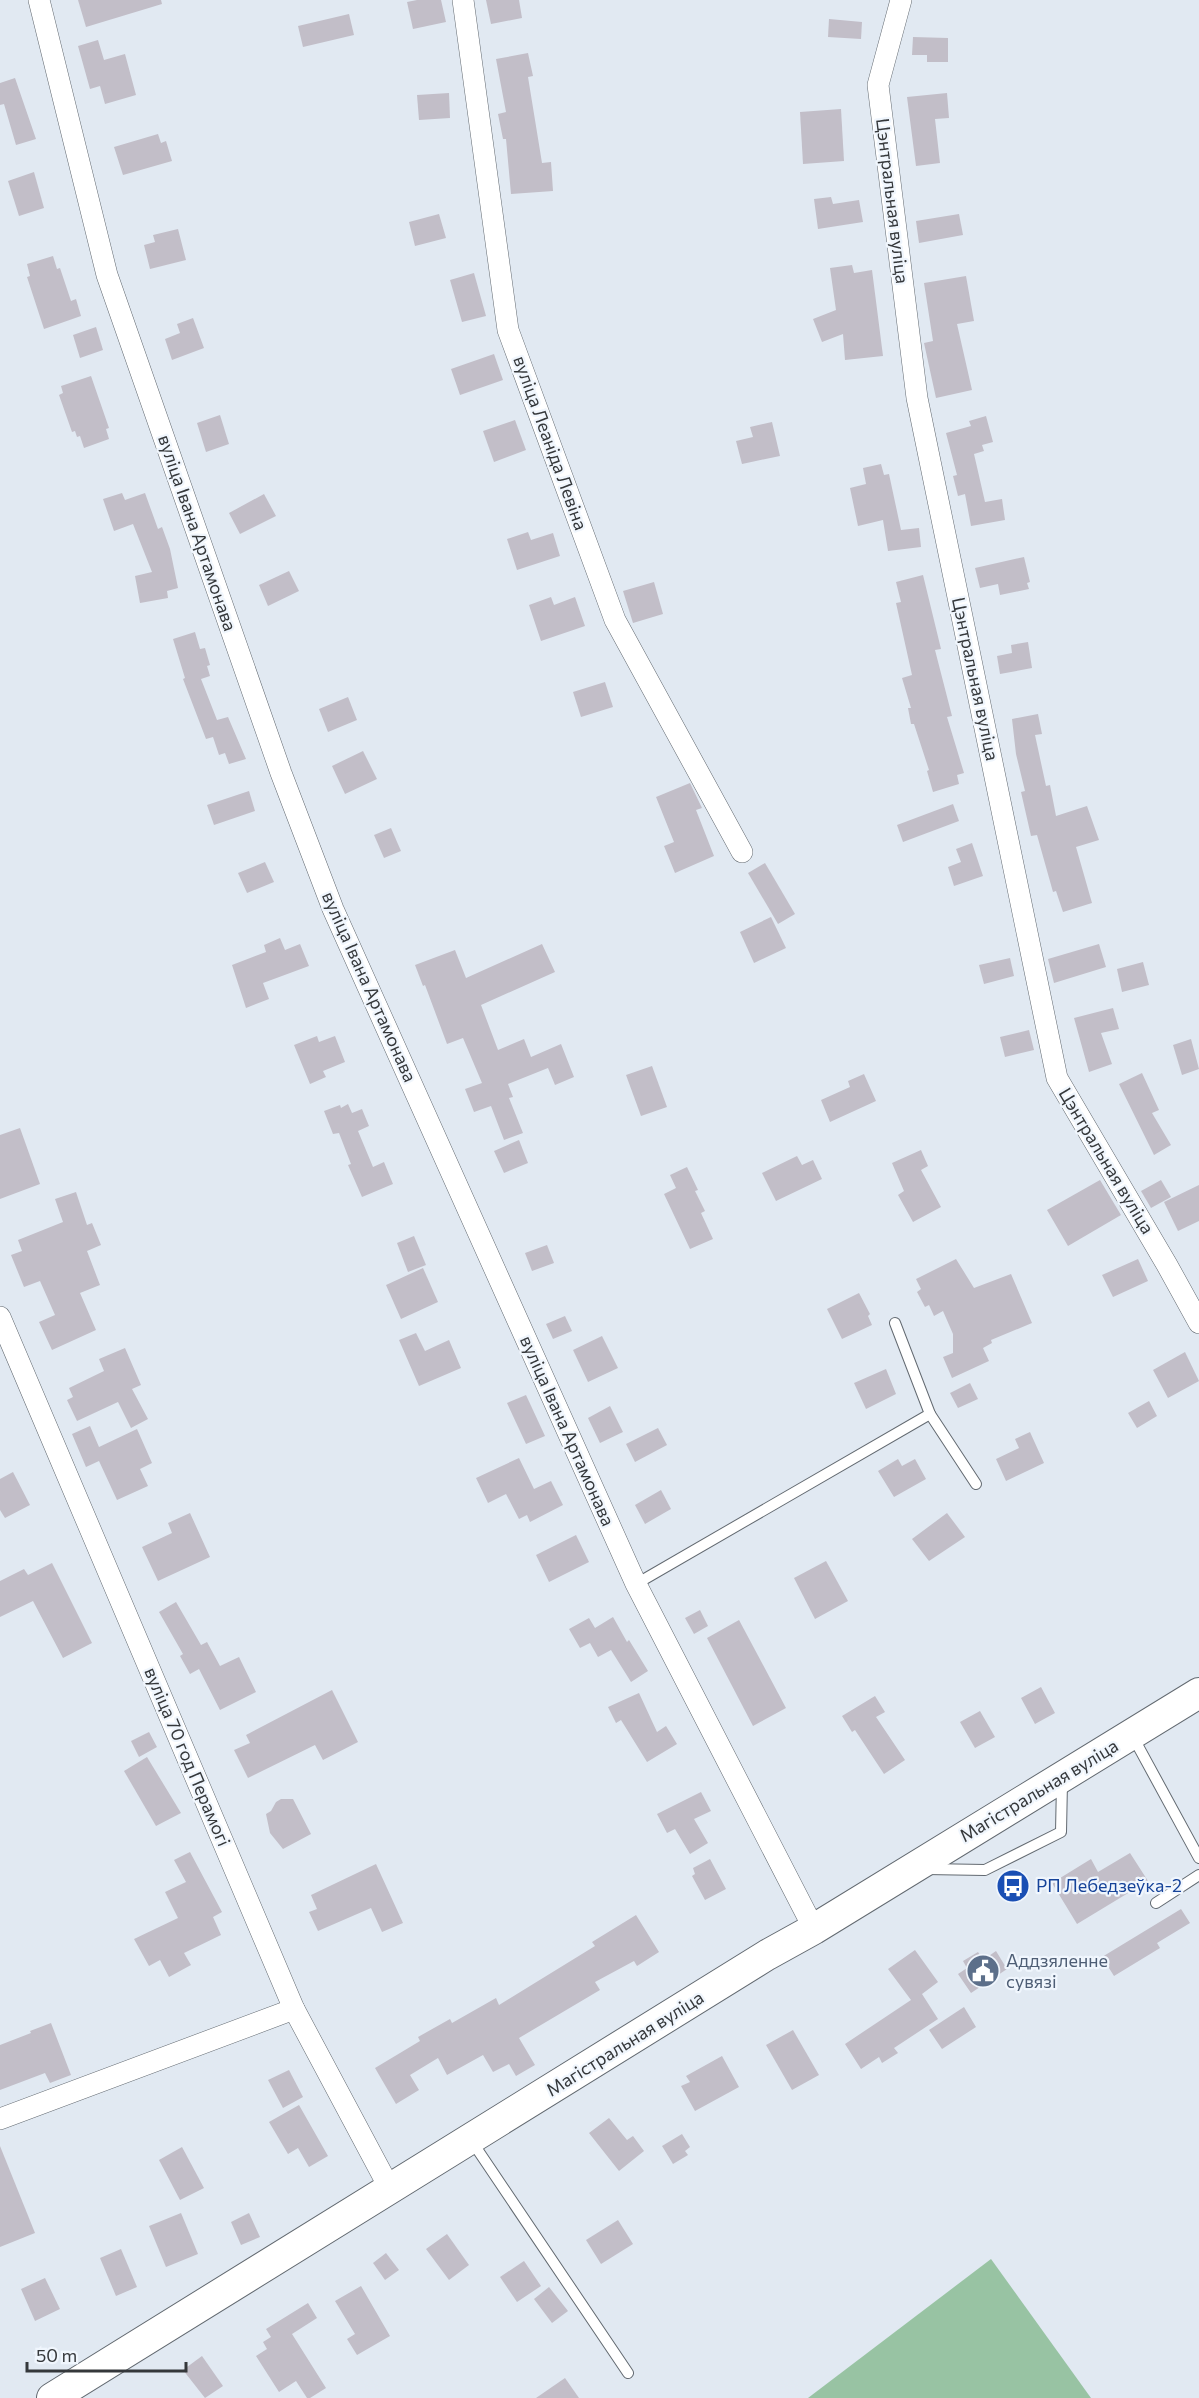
<svg xmlns="http://www.w3.org/2000/svg" width="1199" height="2398" font-family="Commissioner,sans-serif">
  <rect width="100%" height="100%" fill="#e1e9f2"/>
  <path fill="#98c3a3" d="M991,2259L1091,2398H808Z"/>
  <g fill="#c2bec8">
    <path d="M78,0H161L162,4L86,27Z"/>
    <path d="M417,0H441L446,22L413,29L407,2Z"/>
    <path d="M486,0H519L522,18L491,24Z"/>
    <path d="M349,14L354,35L303,47L298,26Z"/>
    <path d="M829,19L862,22L861,39L828,37Z"/>
    <path d="M913,37L948,38V62H927V55H912Z"/>
    <path d="M98,40L104,60L125,54L136,95L105,104L100,86L90,89L78,46Z"/>
    <path d="M528,53L533,76L528,77L542,163L551,162L553,191L511,194L506,139H503L498,114L506,112L496,59Z"/>
    <path d="M15,78L36,139L16,145L4,104L0,105V83Z"/>
    <path d="M449,93L450,118L419,120L417,95Z"/>
    <path d="M947,93L949,118L935,119L940,163L916,166L907,97Z"/>
    <path d="M841,109L844,161L803,164L800,112Z"/>
    <path d="M158,134L161,143L166,141L172,161L123,175L114,147Z"/>
    <path d="M34,172L44,208L19,216L8,181Z"/>
    <path d="M831,197L833,204L859,200L863,222L818,229L814,199Z"/>
    <path d="M439,214L446,238L415,246L409,222Z"/>
    <path d="M959,214L963,235L919,243L916,221Z"/>
    <path d="M178,229L186,260L150,269L144,245L155,242L153,235Z"/>
    <path d="M53,256L57,269L60,268L71,301L76,299L81,316L44,329L27,277L30,276L27,264Z"/>
    <path d="M852,265L854,273L872,270L883,356L845,360L843,334L822,342L813,319L836,310L830,268Z"/>
    <path d="M474,273L486,316L462,322L450,280Z"/>
    <path d="M966,276L974,321L957,324L972,390L936,398L924,343L933,341L924,283Z"/>
    <path d="M193,318L204,348L172,360L165,339L180,333L177,324Z"/>
    <path d="M96,327L103,350L80,358L73,335Z"/>
    <path d="M494,354L503,380L460,395L451,369Z"/>
    <path d="M91,376L109,428L106,429L109,439L84,448L80,436L77,437L75,431L72,432L59,395L63,393L61,386Z"/>
    <path d="M220,415L229,444L206,452L197,423Z"/>
    <path d="M986,416L993,442L982,445L984,451L974,454L985,502L1002,499L1005,520L971,526L965,494L958,496L953,476L957,475L946,433L971,426L969,421Z"/>
    <path d="M515,420L526,450L494,462L483,431Z"/>
    <path d="M772,422L780,456L742,464L736,441L753,437L750,427Z"/>
    <path d="M881,464L884,475L889,474L901,530L919,528L921,547L888,551L883,520L858,526L850,488L866,484L863,468Z"/>
    <path d="M122,493L125,500L145,493L158,529L162,527L170,549L178,588L167,591L168,598L140,603L135,576L152,572L133,524L114,531L103,499Z"/>
    <path d="M264,494L276,516L240,534L229,513Z"/>
    <path d="M528,532L531,540L553,533L560,556L517,570L507,539Z"/>
    <path d="M1024,557L1030,582L1027,583L1029,589L1000,595L998,584L980,588L975,568Z"/>
    <path d="M289,571L299,591L268,606L259,585Z"/>
    <path d="M923,575L941,649L935,650L952,716L947,717L964,773L957,775L959,784L933,792L927,771L929,770L914,724H911L908,708H911L902,678L912,675L896,603L901,602L896,582Z"/>
    <path d="M654,582L663,614L633,623L623,591Z"/>
    <path d="M551,597L554,605L575,597L585,626L541,641L529,605Z"/>
    <path d="M195,632L200,649L205,648L210,665L207,666L210,676L201,679L217,720L228,717L246,759L229,764L225,753L219,755L213,737L206,739L183,679L185,678L173,639Z"/>
    <path d="M1028,642L1032,668L1000,674L997,656L1012,653L1011,645Z"/>
    <path d="M605,682L613,707L581,717L573,692Z"/>
    <path d="M348,697L357,720L328,732L319,709Z"/>
    <path d="M1038,714L1042,734L1035,735L1046,786L1050,785L1056,816L1087,806L1099,840L1076,847L1092,903L1063,912L1056,891L1053,892L1037,835L1031,836L1021,792L1025,791L1016,754L1012,719Z"/>
    <path d="M363,751L377,779L345,794L332,766Z"/>
    <path d="M690,783L702,808L696,810L714,856L675,873L664,846L674,842L656,797Z"/>
    <path d="M249,791L255,811L214,825L207,805Z"/>
    <path d="M953,804L959,821L903,842L897,825Z"/>
    <path d="M391,828L401,851L384,858L374,835Z"/>
    <path d="M972,843L983,876L954,886L948,867L961,862L956,849Z"/>
    <path d="M265,862L274,882L247,893L238,873Z"/>
    <path d="M765,863L795,914L778,924L748,873Z"/>
    <path d="M771,917L786,948L754,963L740,932Z"/>
    <path d="M280,938L285,950L300,944L309,966L263,983L269,999L246,1008L232,965L266,952L264,945Z"/>
    <path d="M542,944L555,972L481,1005L498,1050L524,1039L531,1057L561,1044L574,1077L555,1085L548,1068L508,1084L513,1097L509,1098L523,1133L504,1140L491,1106L474,1112L465,1089L482,1083L463,1038L447,1044L425,985L423,986L415,965L455,950L466,978Z"/>
    <path d="M1099,944L1106,967L1054,983L1048,959Z"/>
    <path d="M1010,958L1014,976L984,984L979,965Z"/>
    <path d="M1143,962L1149,985L1122,992L1117,969Z"/>
    <path d="M1113,1008L1119,1029L1101,1033L1112,1064L1089,1072L1074,1018Z"/>
    <path d="M1029,1030L1034,1050L1005,1057L1000,1037Z"/>
    <path d="M317,1036L319,1042L335,1036L345,1062L323,1071L326,1077L310,1084L294,1045Z"/>
    <path d="M1191,1039L1199,1069L1182,1075L1173,1045Z"/>
    <path d="M652,1066L667,1107L641,1116L626,1075Z"/>
    <path d="M1142,1073L1159,1110L1152,1113L1171,1145L1154,1155L1119,1084Z"/>
    <path d="M864,1074L876,1101L830,1122L821,1100L850,1087L848,1081Z"/>
    <path d="M348,1104L352,1113L362,1109L369,1126L358,1131L373,1167L384,1162L393,1184L362,1197L348,1165L351,1164L339,1133L333,1134L324,1111L340,1105L341,1108Z"/>
    <path d="M20,1128L40,1184L0,1199V1135Z"/>
    <path d="M519,1140L528,1163L504,1173L494,1151Z"/>
    <path d="M921,1150L928,1166L921,1170L941,1207L913,1222L898,1195L904,1191L892,1163Z"/>
    <path d="M797,1156L802,1165L813,1160L822,1179L776,1201L762,1173Z"/>
    <path d="M687,1167L698,1190L695,1191L705,1211L701,1213L713,1239L690,1249L664,1194L676,1188L670,1175Z"/>
    <path d="M1100,1180L1121,1215L1068,1246L1047,1210Z"/>
    <path d="M1161,1180L1171,1197L1151,1208L1141,1191Z"/>
    <path d="M1199,1185V1221L1178,1231L1164,1202Z"/>
    <path d="M76,1192L87,1225L92,1223L101,1245L87,1251L100,1285L80,1293L96,1330L52,1350L39,1322L55,1315L40,1281L24,1287L11,1255L22,1251L18,1240L63,1222L55,1199Z"/>
    <path d="M414,1236L426,1265L408,1272L397,1243Z"/>
    <path d="M547,1245L554,1263L532,1271L525,1253Z"/>
    <path d="M956,1259L974,1288L1011,1274L1032,1323L991,1340L992,1343L983,1348L989,1361L952,1378L943,1357L953,1353V1334L943,1311L934,1316L929,1305L925,1307L917,1292L921,1289L916,1279Z"/>
    <path d="M1138,1259L1148,1281L1113,1297L1102,1275Z"/>
    <path d="M423,1268L438,1302L401,1319L386,1285Z"/>
    <path d="M859,1293L870,1314L868,1316L872,1325L842,1339L827,1309Z"/>
    <path d="M565,1316L572,1331L553,1339L546,1324Z"/>
    <path d="M416,1333L425,1351L449,1340L461,1368L419,1386L399,1340Z"/>
    <path d="M602,1336L618,1368L588,1382L573,1350Z"/>
    <path d="M125,1348L141,1385L132,1389L148,1419L131,1428L118,1402L77,1421L67,1400L73,1397L69,1388L104,1371L99,1359Z"/>
    <path d="M1185,1352L1199,1381L1168,1398L1153,1370Z"/>
    <path d="M886,1369L896,1394L866,1409L854,1383Z"/>
    <path d="M970,1383L978,1399L958,1408L950,1393Z"/>
    <path d="M526,1395L545,1436L526,1444L507,1403Z"/>
    <path d="M1149,1401L1157,1416L1137,1428L1128,1413Z"/>
    <path d="M610,1406L623,1432L600,1443L588,1418Z"/>
    <path d="M90,1426L99,1447L137,1429L152,1463L140,1469L148,1486L117,1500L99,1461L86,1467L72,1434Z"/>
    <path d="M658,1428L667,1445L635,1462L626,1444Z"/>
    <path d="M1030,1432L1044,1463L1006,1481L996,1459L1019,1448L1015,1439Z"/>
    <path d="M519,1458L534,1489L551,1481L563,1505L530,1522L527,1515L519,1519L506,1494L488,1503L476,1478Z"/>
    <path d="M898,1459L902,1466L915,1459L926,1479L894,1497L878,1471Z"/>
    <path d="M13,1472L30,1505L5,1518L0,1510V1479Z"/>
    <path d="M661,1490L671,1509L645,1524L635,1505Z"/>
    <path d="M190,1513L210,1557L158,1581L142,1547L172,1533L168,1523Z"/>
    <path d="M947,1513L965,1537L929,1561L912,1539Z"/>
    <path d="M576,1535L589,1562L549,1582L536,1555Z"/>
    <path d="M826,1561L848,1601L815,1619L794,1578Z"/>
    <path d="M52,1563L92,1643L63,1658L33,1601L0,1617V1581L24,1569L28,1575Z"/>
    <path d="M176,1602L201,1645L207,1642L220,1666L239,1657L256,1692L220,1710L199,1669L190,1674L180,1656L183,1654L159,1612Z"/>
    <path d="M700,1610L708,1626L694,1634L685,1618Z"/>
    <path d="M613,1617L627,1642L629,1640L648,1671L631,1682L611,1650L598,1657L590,1643L580,1648L569,1629L589,1618L595,1628Z"/>
    <path d="M739,1620L786,1708L753,1726L707,1638Z"/>
    <path d="M1041,1687L1055,1713L1035,1724L1021,1698Z"/>
    <path d="M332,1690L358,1742L323,1760L315,1745L248,1778L234,1750L250,1743L246,1735Z"/>
    <path d="M639,1693L657,1732L666,1726L677,1744L647,1762L621,1720L616,1723L608,1707Z"/>
    <path d="M875,1696L885,1712L876,1717L905,1760L884,1774L855,1730L852,1732L842,1716Z"/>
    <path d="M980,1711L995,1737L975,1748L960,1722Z"/>
    <path d="M149,1732L157,1747L139,1757L131,1741Z"/>
    <path d="M147,1757L181,1813L156,1826L124,1771Z"/>
    <path d="M701,1792L711,1811L694,1819L708,1843L690,1854L675,1829L667,1833L657,1814Z"/>
    <path d="M281,1799H293L311,1834L283,1849L270,1833L266,1814L271,1811L276,1802Z"/>
    <path d="M190,1852L222,1912L213,1917L221,1935L184,1953L191,1965L169,1977L160,1960L149,1966L134,1939L178,1918L165,1892L186,1882L174,1860Z"/>
    <path d="M1130,1853L1148,1881L1077,1924L1052,1883L1091,1859L1098,1872Z"/>
    <path d="M710,1859L726,1889L705,1900L692,1876L695,1874L693,1868Z"/>
    <path d="M376,1864L403,1923L382,1932L371,1908L318,1931L309,1912L317,1909L311,1895Z"/>
    <path d="M1181,1909L1190,1923L1157,1943L1160,1948L1114,1976L1102,1957Z"/>
    <path d="M636,1915L659,1952L637,1966L634,1961L595,1982L600,1990L519,2038L535,2065L516,2076L509,2064L493,2072L483,2055L447,2075L438,2058L410,2075L419,2090L396,2104L375,2068L420,2041L418,2037L450,2019L452,2023L496,1998L499,2005L595,1946L592,1942Z"/>
    <path d="M915,1950L938,1982L922,1994L938,2019L894,2048L898,2053L882,2063L879,2057L861,2069L845,2044L911,2000L888,1969Z"/>
    <path d="M996,1951L1007,1969L971,1993L958,1974L967,1968L963,1961L978,1952L983,1960Z"/>
    <path d="M964,2007L976,2027L942,2049L929,2030Z"/>
    <path d="M51,2023L71,2075L50,2083L45,2073L0,2090V2045L31,2033L30,2031Z"/>
    <path d="M793,2030L819,2075L792,2090L766,2045Z"/>
    <path d="M722,2056L739,2087L695,2111L681,2086L690,2082L686,2076Z"/>
    <path d="M289,2070L303,2097L283,2108L268,2080Z"/>
    <path d="M299,2105L328,2156L309,2167L298,2148L288,2154L269,2122Z"/>
    <path d="M609,2118L627,2140L633,2136L644,2151L619,2171L589,2133Z"/>
    <path d="M682,2134L690,2147L685,2151L688,2155L673,2164L662,2146Z"/>
    <path d="M0,2146L35,2233L0,2247Z"/>
    <path d="M182,2147L204,2188L180,2200L159,2160Z"/>
    <path d="M181,2213L198,2254L166,2267L149,2226Z"/>
    <path d="M249,2213L260,2237L241,2245L231,2222Z"/>
    <path d="M618,2220L633,2244L601,2264L586,2240Z"/>
    <path d="M447,2234L469,2265L449,2280L426,2249Z"/>
    <path d="M121,2249L137,2287L116,2296L100,2258Z"/>
    <path d="M386,2253L399,2270L385,2280L373,2263Z"/>
    <path d="M524,2261L541,2286L517,2302L500,2277Z"/>
    <path d="M45,2278L60,2309L35,2321L21,2289Z"/>
    <path d="M361,2286L390,2336L357,2355L347,2339L355,2334L335,2301Z"/>
    <path d="M549,2287L568,2311L552,2323L534,2299Z"/>
    <path d="M308,2303L317,2318L292,2334L326,2388L310,2398H307L296,2381L279,2392L256,2356L267,2349L263,2342L271,2337L266,2329Z"/>
    <path d="M202,2356L223,2386L205,2398L183,2370Z"/>
    <path d="M565,2378L579,2398H536Z"/>
  </g>
  <g fill="none" stroke-linecap="round" stroke-linejoin="round">
    <g stroke="#636a71" stroke-width="12">
      <g id="lane">
        <path d="M930,1414L976,1484"/>
        <path d="M636,1584L930,1414L895,1323"/>
        <path d="M1132,1735L1199,1858"/>
        <path d="M926,1869L985,1870L1061,1832L1062,1782"/>
        <path d="M1156,1903L1199,1875"/>
        <path d="M471,2140L628,2373"/>
      </g>
    </g>
    <g stroke="#636a71" stroke-width="22">
      <g id="street">
        <path d="M39,0L107,275L281,773L333,909L636,1584L814,1929"/>
        <path d="M463,0L508,330L615,620L742,852"/>
        <path d="M901,0L878,85L917,398L1057,1078L1167,1265L1199,1323"/>
        <path d="M0,1317L294,2009L390,2189"/>
        <path d="M0,2119L294,2009"/>
      </g>
    </g>
    <g stroke="#636a71" stroke-width="32">
      <path id="secondary" d="M52,2398L767,1955L814,1929L1199,1693"/>
    </g>
    <use href="#lane" stroke="#fff" stroke-width="10"/>
    <use href="#street" stroke="#fff" stroke-width="21"/>
    <use href="#secondary" stroke="#fff" stroke-width="30"/>
  </g>
  <defs>
    <g id="bus-disc" transform="scale(1.725)"><circle r="9.5" fill="#1a4fb4" stroke="#f0f6fd"/><path d="M-5-6H5V4H4V6H2V4H-2V6H-4V4H-5ZM-3.5-4V0h7V-4ZM-3.5 1.2v1.5H-2V1.2ZM2 1.2v1.5H3.5V1.2Z" fill="#fff"/></g>
    <g id="civic-disc" transform="scale(1.725)"><circle r="9.5" fill="#5c6f8a" stroke="#f0f6fd"/><path d="M-.6-6.5H3V-4.5H.6V-3L4-1V1h2V6H-6V1h2V-1L-.6-3ZM-1.2 2.5V6h2.4V2.5Z" fill="#fff"/></g>
  </defs>
  <g fill-rule="evenodd">
    <use href="#bus-disc" x="1013" y="1886"/>
    <use href="#civic-disc" x="983" y="1971"/>
  </g>
  <g text-anchor="middle" stroke-width="4.5" stroke-linejoin="round" paint-order="stroke">
    <g font-size="18" fill="#35383b" stroke="#f0f6fd">
      <text transform="translate(892 201) rotate(83)" y="6">Цэнтральная вуліца</text>
      <text transform="translate(550 443) rotate(70)" y="6">вуліца Леаніда Левіна</text>
      <text transform="translate(197 533) rotate(71)" y="6">вуліца Івана Артамонава</text>
      <text transform="translate(975 679) rotate(78)" y="6">Цэнтральная вуліца</text>
      <text transform="translate(369 987) rotate(66)" y="6">вуліца Івана Артамонава</text>
      <text transform="translate(1106 1161) rotate(59)" y="6">Цэнтральная вуліца</text>
      <text transform="translate(567 1431) rotate(66)" y="6">вуліца Івана Артамонава</text>
      <text transform="translate(187 1757) rotate(67)" y="6">вуліца 70 год Перамогі</text>
      <text transform="translate(1039 1791) rotate(-31)" y="6">Магістральная вуліца</text>
      <text transform="translate(625 2044) rotate(-32)" y="6">Магістральная вуліца</text>
    </g>
    <g font-size="18" fill="#164399" stroke="#f0f6fd" text-anchor="start">
      <text x="1036" y="1892">РП Лебедзеўка-2</text>
    </g>
    <g font-size="18" fill="#4e5e75" stroke="#f0f6fd" text-anchor="start">
      <text x="1006" y="1967">Аддзяленне<tspan x="1006" dy="21">сувязі</tspan></text>
    </g>
  </g>
  <path d="M27 2362v9h159v-9" fill="none" stroke="#35383b" stroke-width="3"/>
  <text x="36" y="2362" font-size="18" fill="#35383b" stroke="#f0f6fd" stroke-width="4.5" paint-order="stroke">50 m</text>
</svg>
